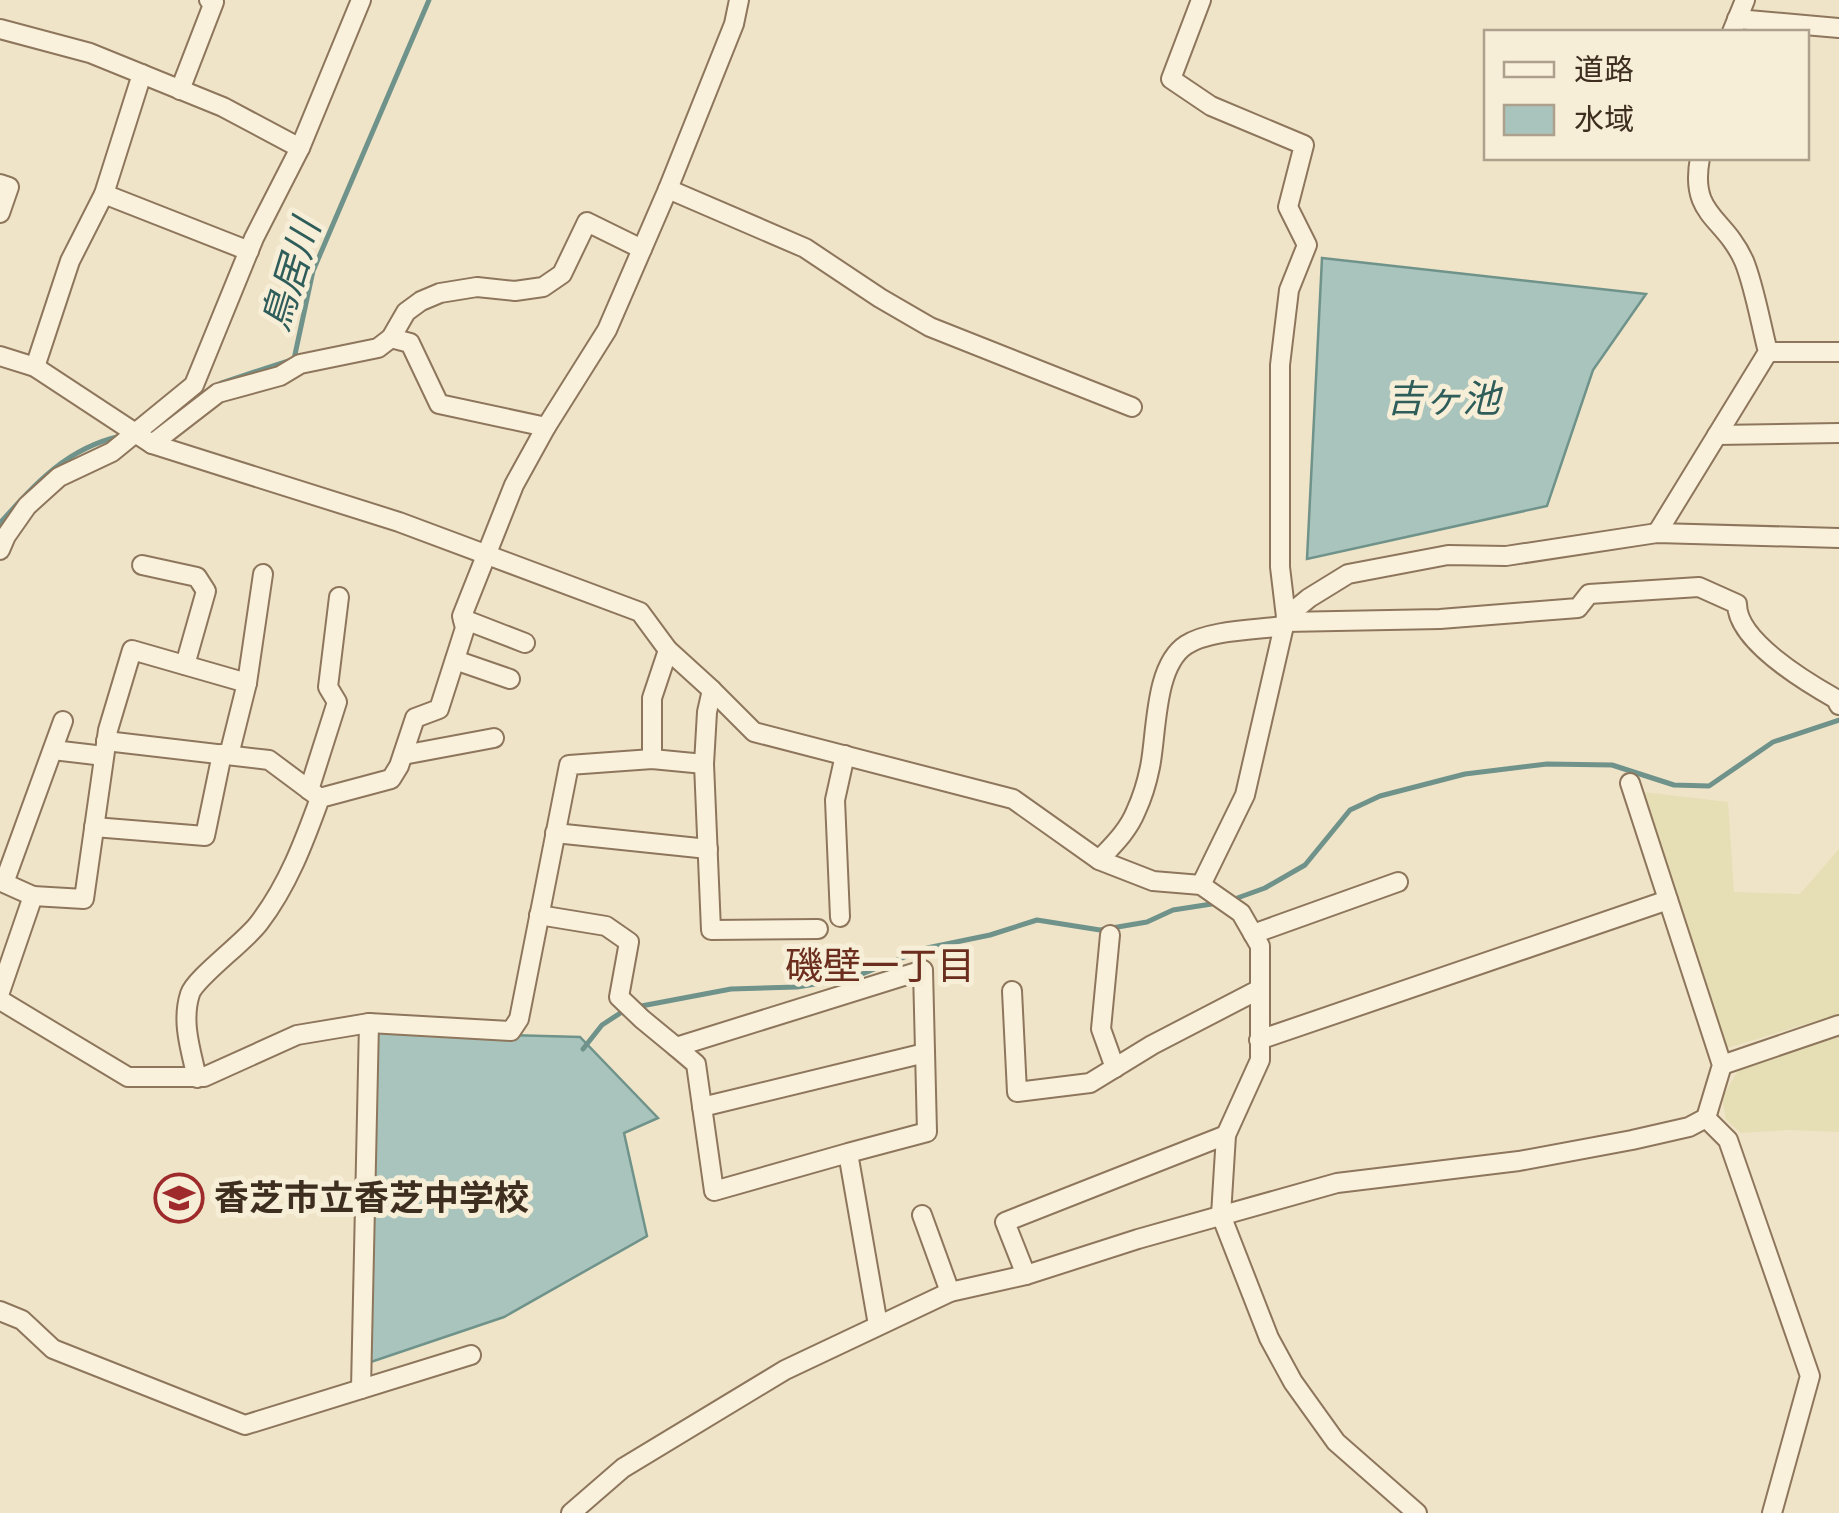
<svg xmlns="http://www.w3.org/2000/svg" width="1839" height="1513" font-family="'Source Serif 4','Noto Sans JP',serif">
  <rect width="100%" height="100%" fill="#f0e4c8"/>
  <g fill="#e6deb5">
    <path d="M1643,792L1728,802L1734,892L1800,894L1839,849V1014L1727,1048Z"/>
    <path d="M1839,1035V1132L1788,1130L1741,1133L1726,1120L1722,1098L1739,1069Z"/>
  </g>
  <g fill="#a9c4bc" stroke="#6f938a" stroke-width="2.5">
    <path d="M1322,258L1646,294L1593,370L1547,506L1307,559Z"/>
    <path d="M376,1031L580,1037L658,1118L624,1133L647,1236L504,1317L362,1365Z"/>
  </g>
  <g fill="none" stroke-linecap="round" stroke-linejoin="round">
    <g stroke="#6f938a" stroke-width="5">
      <path d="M221,383L294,359L313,271L429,0"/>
      <path d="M0,523C36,483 67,448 121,436"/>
      <path d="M1229,901L1265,888L1305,865L1350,810L1380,796L1465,774L1547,764L1612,765L1674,785L1709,786L1773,742L1839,720"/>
      <path d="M636,1007L731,989L797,987L852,978L927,948L990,935L1037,920L1100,930L1147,922L1173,910L1218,903"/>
      <path d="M583,1049L602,1025L625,1010"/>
    </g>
    <g stroke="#8d765c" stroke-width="22">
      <g id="street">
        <path d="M1201,0L1171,79L1211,106L1304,145L1288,207L1307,245L1289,290L1280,365V567L1286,617"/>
        <path d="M1737,19L1839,28"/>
        <path d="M0,29L90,53L223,107L300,148"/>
        <path d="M1732,32L1745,0"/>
        <path d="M180,90L214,2L209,0"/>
        <path d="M0,184L9,187L0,213"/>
        <path d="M668,189L805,248L880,298L930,327L1132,407"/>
        <path d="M104,194L249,251"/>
        <path d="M391,338L410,343L439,404L546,427"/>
        <path d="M1768,352H1839"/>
        <path d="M0,356L35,367L152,444L399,522L640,612L668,650L712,690L754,732L1013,799L1099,860L1153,881L1201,885L1241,913L1260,946V1060L1226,1135L1221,1215L1269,1338L1293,1382L1336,1442L1417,1513"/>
        <path d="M35,367L70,261L104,194L142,74"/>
        <path d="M1717,435L1839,433"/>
        <path d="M152,444L218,393L280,376L300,364L378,348L391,338L406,312L421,301L440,293L477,287L515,291L543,287L562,274L587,222L642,249"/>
        <path d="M1657,533L1768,352C1761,325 1754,285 1744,261C1724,216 1689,216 1700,158"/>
        <path d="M0,550L6,536L27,506L59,477L112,452L194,385L254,238L300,148L361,0"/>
        <path d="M142,565L197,577L206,591L185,665"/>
        <path d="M463,619L525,643"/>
        <path d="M1285,622L1440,619L1578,608L1589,594L1699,587L1737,604C1737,641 1806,682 1836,699L1839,705"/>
        <path d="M455,660L510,679"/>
        <path d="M106,741L269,760L320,798"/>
        <path d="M53,750L104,756"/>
        <path d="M229,755L247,683L263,574"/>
        <path d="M403,755L494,738"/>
        <path d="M652,759V698L668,650"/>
        <path d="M704,764L711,930L818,929"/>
        <path d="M309,790L337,702L328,687L339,597"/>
        <path d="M94,827L205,836L222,754"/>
        <path d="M555,833L708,849"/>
        <path d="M1099,860C1113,845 1128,831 1136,811C1142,798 1147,782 1150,767C1157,733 1154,666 1186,645C1209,630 1256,630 1284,626"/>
        <path d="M1201,885L1245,795L1286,617L1309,598L1348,574L1448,555L1506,556L1657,533L1839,538"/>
        <path d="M33,896L84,899L108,730L132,650L247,683"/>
        <path d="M539,915L606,926L629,942L619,997L642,1019L676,1047"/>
        <path d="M840,917L835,800L845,755"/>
        <path d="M1253,934L1398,882"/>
        <path d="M1110,935L1101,1029L1115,1068"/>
        <path d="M1012,991L1017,1092L1090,1083L1152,1045L1258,990"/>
        <path d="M0,992L33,896L4,883L63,721"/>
        <path d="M0,1000L128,1077H204L297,1035L369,1023L511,1031L519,1019L569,765L652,759L704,764L707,712L712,690"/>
        <path d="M1259,1040L1668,900"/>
        <path d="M1722,1065L1839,1025"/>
        <path d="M197,1078C191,1051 181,1022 190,994C195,978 245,942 259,923C288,885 304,842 320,798L391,779L399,766L415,718L439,709L465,628L462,616L514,485L546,427L607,330L668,189L734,24L739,0"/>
        <path d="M702,1107L925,1053"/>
        <path d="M1706,1118L1728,1140L1810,1376L1772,1513"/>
        <path d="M848,1153L714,1191L696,1064L676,1047L923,970L927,1132L848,1153L878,1325"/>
        <path d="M922,1215L950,1292"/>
        <path d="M1026,1275L1005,1222L1226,1135"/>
        <path d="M0,1311L22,1320L53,1349L245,1425L471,1355"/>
        <path d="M361,1389L369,1023"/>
        <path d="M571,1513L623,1468L785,1370L950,1292L1026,1275L1138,1239L1337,1183L1519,1161L1632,1140L1689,1127L1706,1118L1722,1065L1630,783"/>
      </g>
    </g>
    <use href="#street" stroke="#faf1dc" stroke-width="18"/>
  </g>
  <defs>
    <g id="school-ring" transform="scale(2.5)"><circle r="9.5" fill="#f7eed8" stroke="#9e2a2b" stroke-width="1.5"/><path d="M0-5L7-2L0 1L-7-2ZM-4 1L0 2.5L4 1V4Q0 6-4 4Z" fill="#9e2a2b"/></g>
  </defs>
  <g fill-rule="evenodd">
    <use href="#school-ring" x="179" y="1198"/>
  </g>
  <g text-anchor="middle" stroke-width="10" stroke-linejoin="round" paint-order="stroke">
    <g font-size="35" font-weight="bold" fill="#3d2e20" stroke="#f7eed8" text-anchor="start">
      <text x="214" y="1210">香芝市立香芝中学校</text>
    </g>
    <g font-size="38" font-style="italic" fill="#2f5d5a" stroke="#f7eed8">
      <text transform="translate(291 275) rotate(-73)" y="13">鳥居川</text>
      <text x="1443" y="412">吉ヶ池</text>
    </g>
    <g font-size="38" fill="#6b2e1e" stroke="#f7eed8">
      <text x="880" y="979">磯壁一丁目</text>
    </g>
  </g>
  <rect x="1484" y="30" width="325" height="130" fill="#f7eed8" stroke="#ada18e" stroke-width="2.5"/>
  <rect x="1504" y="62" width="50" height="15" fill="#faf1dc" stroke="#ada18e" stroke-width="2.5"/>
  <text x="1574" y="80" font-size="30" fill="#3d2e20">道路</text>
  <rect x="1504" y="105" width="50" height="30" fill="#a9c4bc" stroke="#ada18e" stroke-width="2.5"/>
  <text x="1574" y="130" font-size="30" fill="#3d2e20">水域</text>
</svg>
